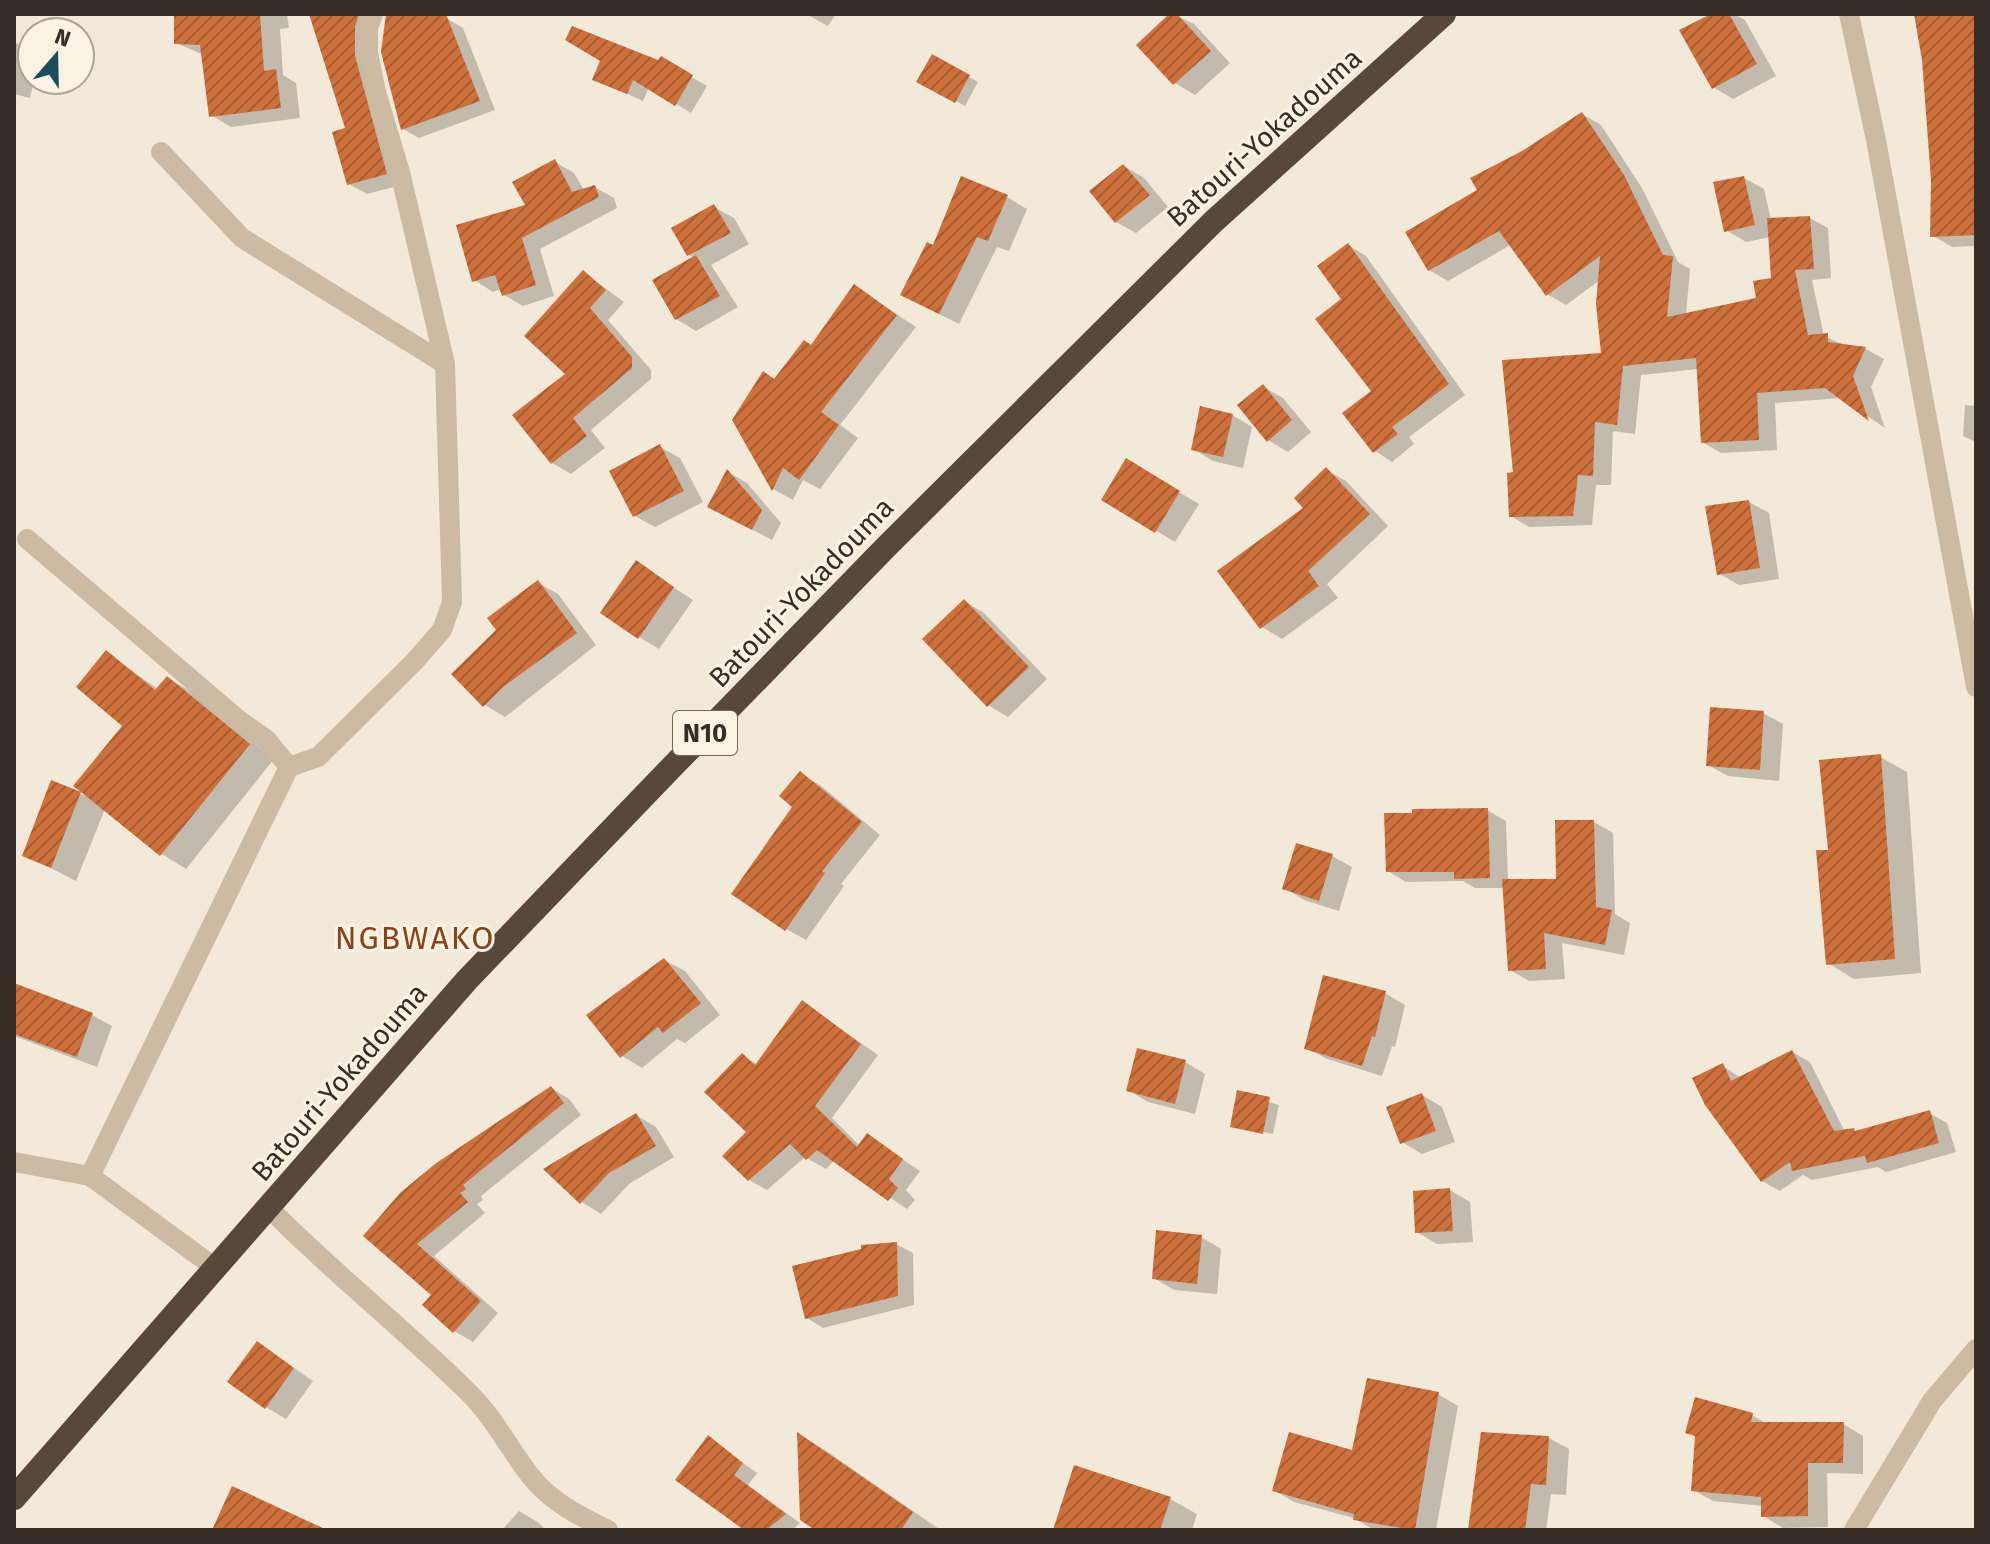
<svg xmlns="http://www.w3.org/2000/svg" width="1990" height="1544" font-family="'Fira Sans',sans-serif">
  <defs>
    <pattern id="building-hatch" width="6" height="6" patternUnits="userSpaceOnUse" patternTransform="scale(2)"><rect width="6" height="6" fill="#ce703b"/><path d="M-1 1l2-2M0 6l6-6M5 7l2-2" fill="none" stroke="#a85c31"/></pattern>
  </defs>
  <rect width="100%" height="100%" fill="#f3e9d8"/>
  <g fill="#0003">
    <path d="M176,14H287L289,28L280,29L283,75L296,83L300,118L231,127L211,115L204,55L176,43Z"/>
    <path d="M311,14H363L405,184L367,194L349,184L348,130Z"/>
    <path d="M806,14H836L828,26Z"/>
    <path d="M1172,14L1194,24L1230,63L1195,95L1175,83Z"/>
    <path d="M1715,14H1734L1745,20L1776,76L1733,99L1713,87Z"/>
    <path d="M1916,14H1976V246L1952,247L1932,235L1933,180L1924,59Z"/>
    <path d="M446,18L463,28L495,110L419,138L403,129Z"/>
    <path d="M14,42L32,51L34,80L30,98L14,94Z"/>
    <path d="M932,57L978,82L965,106L919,81Z"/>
    <path d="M661,59L707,86L691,113L649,87L643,101L594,79L659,62Z"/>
    <path d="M1582,114L1601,125L1642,188L1678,262L1690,269L1686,315L1758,300L1773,280L1770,237L1746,242L1726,230L1744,178L1764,189L1771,220L1810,218L1828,228L1831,278L1812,280L1824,336L1846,346L1866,349L1884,359L1871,387L1885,428L1841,398L1775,403L1777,450L1721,453L1702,442L1698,369L1641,375L1635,434L1613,431L1611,485H1596L1592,525L1529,527L1511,516L1515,474L1603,355L1600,280L1566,305L1547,294L1512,244L1448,281L1429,270L1480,191L1523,153Z"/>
    <path d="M555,162L574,173L584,190L594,187L614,198L617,208L540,249L554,296L523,306L504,295L502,289L493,292L474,280L528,206Z"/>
    <path d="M1124,166L1144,178L1168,207L1136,233L1116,222Z"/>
    <path d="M1007,197L1027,209L1009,251L997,247L959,324L923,306L934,248Z"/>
    <path d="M714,207L734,218L749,244L711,265L738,307L696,331L676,319L694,258L689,255Z"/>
    <path d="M1348,245L1366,256L1465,395L1409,437L1414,444L1392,462L1375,451L1374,392L1344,300Z"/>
    <path d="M583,272L624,302L608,320L651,370V379L591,430L605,448L571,474L552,463Z"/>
    <path d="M854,286L916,327L840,425L858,438L820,489L803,480L793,500L773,489L734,420L812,347Z"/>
    <path d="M1263,387L1283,398L1311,432L1288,452L1268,440Z"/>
    <path d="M1965,405L1976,406V442L1963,436Z"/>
    <path d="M1232,415L1252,427L1243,468L1213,461L1193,449Z"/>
    <path d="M660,447L680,458L703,502L655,527L635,516Z"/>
    <path d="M1127,461L1199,504L1175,542L1103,499Z"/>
    <path d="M1326,470L1346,481L1388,526L1327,584L1338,598L1282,639L1262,627L1306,508Z"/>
    <path d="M728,472L747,483L781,523L772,540L730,518Z"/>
    <path d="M1749,502L1769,513L1779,579L1739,585L1718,573Z"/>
    <path d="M636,563L693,600L659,649L639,637Z"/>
    <path d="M538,583L558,594L596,645L505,717L485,705L498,630Z"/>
    <path d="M964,601L984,613L1047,679L1008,717L988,705Z"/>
    <path d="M106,653L158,689L167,678L192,692L274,759L186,869L162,854L105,809L76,881L25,855L52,783L89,797L125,725Z"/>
    <path d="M1763,713L1783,724L1779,781L1728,776L1708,765Z"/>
    <path d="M1880,757L1907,772L1921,973L1854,979L1828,963L1830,851Z"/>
    <path d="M800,774L820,785L880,835L841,884L844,886L806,940L786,929Z"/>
    <path d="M1487,810L1506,821L1508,881H1558L1594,822L1613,833L1615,914L1630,923L1624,955L1562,943L1565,979L1529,981L1510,970L1505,888H1475L1463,881L1406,882L1388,871Z"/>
    <path d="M1332,856L1352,867L1339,911L1304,900L1285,888Z"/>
    <path d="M664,960L685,971L720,1015L685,1043L677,1039L642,1068L622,1056Z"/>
    <path d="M14,986L92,1015L112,1026L97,1067L14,1036Z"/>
    <path d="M1385,993L1405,1005L1395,1047L1392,1046L1382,1076L1327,1059L1307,1048Z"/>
    <path d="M803,1003L878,1055L832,1118L860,1146L867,1136L920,1171L906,1190L915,1200L907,1209L835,1160L826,1169L805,1157L767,1190L749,1180V1132L742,1056L758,1065Z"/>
    <path d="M1792,1052L1810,1062L1845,1132H1858L1929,1113L1947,1123L1956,1152L1886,1172L1878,1167L1812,1180L1803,1175L1780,1191L1762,1181L1723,1066L1741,1078Z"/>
    <path d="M1185,1062L1205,1074L1195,1114L1148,1102L1128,1090Z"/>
    <path d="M551,1088L569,1099L581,1115L481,1196L483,1200L477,1204L485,1213L434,1256L498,1313L473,1342L454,1331L433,1295L366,1236Z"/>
    <path d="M1239,1093L1279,1105L1273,1134L1232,1126Z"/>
    <path d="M1422,1095L1442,1107L1455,1142L1422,1154L1402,1142Z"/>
    <path d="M636,1115L656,1127L674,1157L629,1184L601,1214L582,1202Z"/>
    <path d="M1450,1190L1470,1202L1473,1242L1437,1244L1417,1232Z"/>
    <path d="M1201,1237L1221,1249L1217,1294L1174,1290L1154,1278Z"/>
    <path d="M896,1244L913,1253L914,1305L823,1328L807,1318Z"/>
    <path d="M258,1343L313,1381L286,1419L266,1407Z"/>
    <path d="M1438,1394L1458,1406L1436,1530H1374L1354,1518L1294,1502L1274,1490L1353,1452Z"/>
    <path d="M1752,1415L1767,1424H1843L1863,1436V1474L1827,1473L1828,1527L1783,1528L1763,1516V1506L1713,1501L1693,1490L1697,1437L1688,1432Z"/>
    <path d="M799,1435L825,1450L939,1529L819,1530Z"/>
    <path d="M708,1438L757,1473L748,1485L800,1523L792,1530H744L677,1479Z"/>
    <path d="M1549,1438L1569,1449L1566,1495L1551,1494L1546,1530H1470Z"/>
    <path d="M1170,1499L1197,1514L1192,1530H1055Z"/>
    <path d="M519,1511L539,1523L546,1530H502Z"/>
  </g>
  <g fill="url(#building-hatch)">
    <path d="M174,14H260L264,71L276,69L281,108L209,117L200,45L174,44Z"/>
    <path d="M309,14H359L355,27V56L387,174L347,185L332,132L345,128Z"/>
    <path d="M386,14H446L480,101L401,130L381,52Z"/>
    <path d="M1169,14H1177L1211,51L1173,85L1136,45Z"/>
    <path d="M1711,14H1729L1757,64L1712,89L1679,30Z"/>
    <path d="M1914,14H1976V235L1930,237L1931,180L1922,60Z"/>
    <path d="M572,26L658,60L661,56L693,75L675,106L633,80L627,94L592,80L600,61L565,40Z"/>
    <path d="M932,54L970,75L955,103L916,82Z"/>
    <path d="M1582,112L1624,175L1663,255L1673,256L1667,317L1756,298L1753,281L1771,278L1767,218L1810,216L1814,269L1795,270L1808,335L1828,333V342L1866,347L1853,376L1869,421L1825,388L1757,393L1759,440L1701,443L1696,358L1623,366L1617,425L1595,422L1593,476L1578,475L1573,516L1509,517L1507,473L1513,472L1502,360L1601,353L1596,304L1600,256L1546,296L1499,231L1428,271L1405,232L1477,190L1470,178L1522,151Z"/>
    <path d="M555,159L572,192L595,185L599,197L522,238L536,285L502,296L495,275L472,282L456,225L525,205L512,182Z"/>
    <path d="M1123,164L1150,195L1115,223L1089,191Z"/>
    <path d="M961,176L1008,195L988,241L977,237L939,314L900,295L927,242L933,245Z"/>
    <path d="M1744,176L1755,225L1724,232L1713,182Z"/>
    <path d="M714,204L731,233L687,256L671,228Z"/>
    <path d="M1348,243L1449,384L1392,427L1398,434L1373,453L1342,413L1371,391L1315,319L1341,299L1317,266Z"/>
    <path d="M696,255L720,296L675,320L652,280Z"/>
    <path d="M583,270L606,290L590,308L632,357V368L573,418L587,436L551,464L512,415L565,374L524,336Z"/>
    <path d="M854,284L897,315L821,412L839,425L799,480L783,468L772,491L732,420L763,371L774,379L804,340L811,345Z"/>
    <path d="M1263,384L1292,420L1267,442L1237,405Z"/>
    <path d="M1200,406L1233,414L1223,457L1191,450Z"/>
    <path d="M660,444L684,491L633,517L609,471Z"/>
    <path d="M1126,458L1180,491L1155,533L1101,500Z"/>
    <path d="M1326,467L1370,514L1308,571L1319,586L1260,629L1217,571L1303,508L1294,498Z"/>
    <path d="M727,469L762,510L752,530L707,507Z"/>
    <path d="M1749,500L1760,568L1717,575L1705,506Z"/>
    <path d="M636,560L674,587L638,639L600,613Z"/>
    <path d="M538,580L577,633L503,687L483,707L451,674L496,630L487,618Z"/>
    <path d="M964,599L1029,667L987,707L922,639Z"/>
    <path d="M106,650L155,690L167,676L250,744L160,856L81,792L51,868L22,856L51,780L81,792L73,786L122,726L76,687Z"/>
    <path d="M1710,707L1764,711L1760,770L1706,766Z"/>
    <path d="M1881,754L1895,959L1826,965L1816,850H1828L1819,760Z"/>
    <path d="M800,771L862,822L822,871L825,873L785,931L731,894L792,807L779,796Z"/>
    <path d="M1488,808L1490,878L1454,879V872H1386L1384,813H1412V809Z"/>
    <path d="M1555,820H1594L1596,907L1612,910L1605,945L1544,933L1546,969L1508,971L1502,879H1556Z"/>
    <path d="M1296,843L1333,854L1319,901L1282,889Z"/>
    <path d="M664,958L701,1003L663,1033L658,1027L620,1058L586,1015Z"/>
    <path d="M1323,975L1386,991L1375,1037L1372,1036L1362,1066L1304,1049Z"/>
    <path d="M14,983L93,1013L77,1057L14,1034Z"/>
    <path d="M802,1000L861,1044L815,1106L857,1147L867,1133L903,1159L889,1179L898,1188L888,1201L817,1150L806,1160L790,1144L748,1181L722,1156L746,1132L704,1092L742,1053L755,1065Z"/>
    <path d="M1137,1048L1186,1060L1175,1104L1126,1091Z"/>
    <path d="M1792,1050L1834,1131L1854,1128L1855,1131L1930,1110L1939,1143L1867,1163L1865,1156L1792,1171L1790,1162L1761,1182L1705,1105L1692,1078L1723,1063L1731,1081Z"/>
    <path d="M551,1086L564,1103L463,1185L466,1189L460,1193L468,1202L417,1244L481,1301L453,1333L422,1305L431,1295L363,1236L400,1193L435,1164Z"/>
    <path d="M1237,1090L1270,1097L1263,1134L1230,1127Z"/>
    <path d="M1422,1093L1436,1131L1400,1144L1386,1107Z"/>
    <path d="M636,1113L656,1146L609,1173L580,1204L543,1169Z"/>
    <path d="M1450,1188L1453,1231L1415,1233L1413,1191Z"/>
    <path d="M1156,1230L1202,1235L1197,1284L1152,1279Z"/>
    <path d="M897,1242L898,1296L805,1319L792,1266L861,1249V1245Z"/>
    <path d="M257,1341L294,1368L265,1409L227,1382Z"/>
    <path d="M1367,1378L1439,1392L1415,1530L1353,1520L1354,1514L1272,1491L1289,1432L1352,1450Z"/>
    <path d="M1695,1397L1753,1413L1751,1422H1844L1843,1463H1808V1516L1761,1517V1497L1691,1491L1695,1436L1685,1433Z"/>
    <path d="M797,1432L913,1512L901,1530H815L800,1520Z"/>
    <path d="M1481,1432L1549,1436L1546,1485L1531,1484L1525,1530H1468Z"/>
    <path d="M708,1435L743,1463L734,1475L786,1514L766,1530H744L675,1480Z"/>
    <path d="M1074,1465L1171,1497L1160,1530H1053Z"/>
    <path d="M232,1486L327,1530H212Z"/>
  </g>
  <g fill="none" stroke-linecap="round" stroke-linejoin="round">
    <g stroke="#ccbaa3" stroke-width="20">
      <path d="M1849,14L1876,140L1976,687"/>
      <path d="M161,152L242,238L445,364"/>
      <path d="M27,539L240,721L267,740L289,767L318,757L414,662L442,630L452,602L445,364L400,172L376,92L368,53V28L373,14"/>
      <path d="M14,1162L90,1176"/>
      <path d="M269,1208C334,1274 406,1330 471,1395C494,1418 509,1448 529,1474C549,1501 579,1516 608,1530"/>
      <path d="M214,1267L90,1176L289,767"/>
      <path d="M1854,1530L1932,1401L1976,1349"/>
    </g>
    <path stroke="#58483c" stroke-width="24" d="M14,1498L467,980L669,770L887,546L1214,221L1444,14"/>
  </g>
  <g text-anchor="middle" stroke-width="6" stroke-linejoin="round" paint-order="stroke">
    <rect fill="#faf3e4" stroke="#71685f" stroke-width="2" x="673" y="711" width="64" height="44" rx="6"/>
    <g font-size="26" font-weight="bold" fill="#362d26">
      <text x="705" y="742">N10</text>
    </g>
    <g font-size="28" fill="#362d26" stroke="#faf3e4">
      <text transform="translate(1264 137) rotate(-42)" y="10">Batouri-Yokadouma</text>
      <text transform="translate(801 592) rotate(-46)" y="10">Batouri-Yokadouma</text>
      <text transform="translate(339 1082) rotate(-49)" y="10">Batouri-Yokadouma</text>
    </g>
    <g font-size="32" letter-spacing="2" fill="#8a4219" stroke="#faf3e4">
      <text x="415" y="949">NGBWAKO</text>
    </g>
  </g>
  <rect width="1990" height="1544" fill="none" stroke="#362d26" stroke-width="32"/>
  <g transform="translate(56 56) rotate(20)"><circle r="38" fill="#faf3e4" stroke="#aca498" stroke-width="2"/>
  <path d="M0-6L14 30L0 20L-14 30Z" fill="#194e5a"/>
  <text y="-12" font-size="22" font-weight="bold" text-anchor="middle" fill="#362d26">N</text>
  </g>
</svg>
